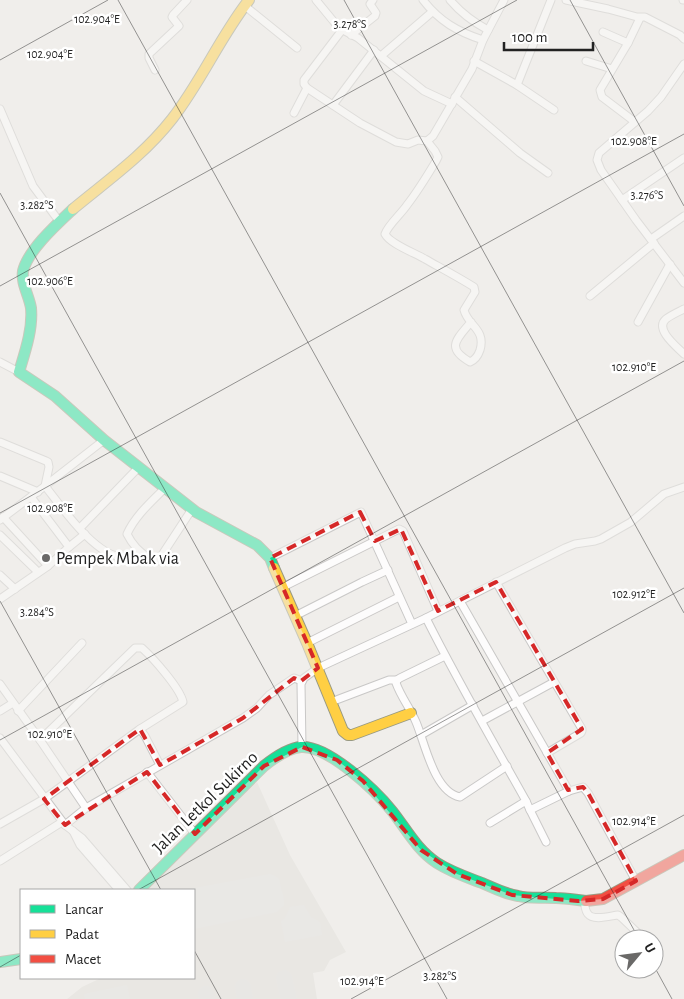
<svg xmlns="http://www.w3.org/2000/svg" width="684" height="999" font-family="'Alegreya Sans',sans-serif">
  <rect width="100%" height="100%" fill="#f0eeeb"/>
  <path fill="#e0deda" d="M257,782L290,855L346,952L330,960L324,971L313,973L317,999H67L82,987L101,978H194V890H145L167,869L201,833Z"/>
  <g fill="#e0dfde">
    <path d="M270,874L275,876L279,879L284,900V905L277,912L194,929V890H184Z"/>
    <path d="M304,905L311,917L320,922L322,935L285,942L281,921L285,918L290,907Z"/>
    <path d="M127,985L130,999H85L84,994Z"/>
  </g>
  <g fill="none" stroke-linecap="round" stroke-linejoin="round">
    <g stroke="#dedddc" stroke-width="16">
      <path d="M284,978L289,999"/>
      <path d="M243,987L245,999"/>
      <path d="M206,994L207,999"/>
    </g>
    <g stroke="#c9c8c7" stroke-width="9">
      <g id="street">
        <path d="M316,0L339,28L358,38L424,91L452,104"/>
        <path d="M423,0C439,21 458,32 483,40"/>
        <path d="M450,0C461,13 473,22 488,30"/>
        <path d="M566,0L608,9L637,17H645L680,35L684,39"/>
        <path d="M683,0H684"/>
        <path d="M245,6L297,48"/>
        <path d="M342,30L304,80V84L307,88L360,123L396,142L408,144L418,140L427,141L435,151L438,157L436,161C427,176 418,191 407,205C401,214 388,225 385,234C390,244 415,253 425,259C441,268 458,277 474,287L475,292L464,310C468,326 486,329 480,350C478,356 475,360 470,362C445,348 457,339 471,322"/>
        <path d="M603,32L628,43"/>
        <path d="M351,35L375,16L376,13L370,4L373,0"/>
        <path d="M381,56L432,12"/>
        <path d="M474,61L517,85L551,0"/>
        <path d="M586,61L612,69"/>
        <path d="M684,64L661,97L648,111L599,153L597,160L601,170L636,220L684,283"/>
        <path d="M155,70L149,58V54L179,26L172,17L173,15L187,0"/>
        <path d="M517,85L554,110"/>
        <path d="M455,97L520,153L548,173"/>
        <path d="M333,105L374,50"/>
        <path d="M0,109L33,186L59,221"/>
        <path d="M294,113L307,88"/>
        <path d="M635,122L602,97L600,90L628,43L640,18"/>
        <path d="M427,141L433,136L472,69L483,40L504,0"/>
        <path d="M622,200L684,158"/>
        <path d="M651,239L684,216"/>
        <path d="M590,296L654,243"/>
        <path d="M684,309C678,312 671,315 666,319C654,329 677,347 684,354"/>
        <path d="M638,322L670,264"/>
        <path d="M0,362L19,372"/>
        <path d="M104,440L45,486C61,506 96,558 124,557C129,557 132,553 137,550"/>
        <path d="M0,442L46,461L48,462L49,467L45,486L0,520"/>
        <path d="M0,476L38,492"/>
        <path d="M165,488C151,502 135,516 127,534C134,548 141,552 152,561H158L192,509"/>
        <path d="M3,517L48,566"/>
        <path d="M80,528L139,467"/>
        <path d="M0,535L38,572"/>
        <path d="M69,547L85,534"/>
        <path d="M270,558L361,512L412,624"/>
        <path d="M0,575L15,589"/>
        <path d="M496,582L582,729V731L581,733L547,753"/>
        <path d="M283,587L399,529L403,531L438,611"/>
        <path d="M0,599L48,566L69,547L31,497"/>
        <path d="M460,601L569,791"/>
        <path d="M295,616L362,582L388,570"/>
        <path d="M426,618C457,680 492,740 526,801L530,810L569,791L583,787L588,793L636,881"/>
        <path d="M307,643L399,597"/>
        <path d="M445,656L400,678L397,680L396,683C401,697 410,708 416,722C425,743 434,792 460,797L507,766"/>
        <path d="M0,684L40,740L86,808L65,825"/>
        <path d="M331,702L389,680H397"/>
        <path d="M0,711L13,703"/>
        <path d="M18,711L82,643"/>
        <path d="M482,721L554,682"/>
        <path d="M421,735L473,705"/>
        <path d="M0,738L65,825L82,838L127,890"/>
        <path d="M40,740L135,648H142C153,658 180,688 183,702L140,729"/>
        <path d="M302,747L301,684L304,678L318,668L426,618L565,548L575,544L595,541L601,539L631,522L664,494L684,487"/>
        <path d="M147,772L195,834"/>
        <path d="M86,808L243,718L257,708L269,695L294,678L302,681"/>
        <path d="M530,810L546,842"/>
        <path d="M490,823L526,801"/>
        <path d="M0,824L44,799L140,729L145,736L160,765"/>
        <path d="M73,831L80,845L119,890"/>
        <path d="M0,861L62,822"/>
        <path d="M584,901C585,905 585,911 588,914C593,921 610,916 618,915L621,917L642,937"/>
      </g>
    </g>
    <g stroke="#999a82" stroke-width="12">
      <g id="fast">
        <path d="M73,209C57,224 28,250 23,271C21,284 29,295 31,308C33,329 25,352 19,372L55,396L104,440L196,512L257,545L270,558L274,568"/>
        <path d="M139,890L264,766C274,758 288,748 301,747C328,745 376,791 392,811C407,830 417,850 437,863C451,872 466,877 482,883C494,888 505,894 518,896C530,899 543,897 556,898C566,898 576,900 586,901"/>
        <path d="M0,962L21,959"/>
      </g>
    </g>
    <g stroke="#999a82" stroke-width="12">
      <g id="slow">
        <path d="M73,209C108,180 144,155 172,119C201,82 220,37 249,0"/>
        <path d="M274,568L307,643L343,731L348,735H352L411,713"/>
      </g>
    </g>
    <g stroke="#999a82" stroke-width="12">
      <path id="jam" d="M586,901L603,899L684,855"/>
    </g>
    <use href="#street" stroke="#fdfcfc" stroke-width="7"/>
    <use href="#fast" stroke="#16e098" stroke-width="10"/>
    <use href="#slow" stroke="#ffcf43" stroke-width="10"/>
    <use href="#jam" stroke="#f24e42" stroke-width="10"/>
  </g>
  <path d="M0 0H684V999H0ZM360,512L375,541L401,529L438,611L496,582L582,729L547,753L568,790L583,787L588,793L636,881L603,899L578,901L512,895L457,874L421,850L363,781L337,760L302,747L264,766L195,834L147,772L65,825L44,799L140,729L160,765L243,718L294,678L301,681L318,668L270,558Z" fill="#f0eeeb" fill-opacity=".55" fill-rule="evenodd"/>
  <path fill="none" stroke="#d62828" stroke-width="4" stroke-dasharray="10 6" stroke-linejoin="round" d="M360,512L375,541L401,529L438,611L496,582L582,729L547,753L568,790L583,787L588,793L636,881L603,899L578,901L512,895L457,874L421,850L363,781L337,760L302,747L264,766L195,834L147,772L65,825L44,799L140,729L160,765L243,718L294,678L301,681L318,668L270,558Z"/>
  <path fill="none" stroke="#222" stroke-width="1" stroke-opacity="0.45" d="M118,0L639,939M344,0L684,613M570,0L684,206M0,60L108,0M0,193L447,999M0,286L517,0M0,513L684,134M0,601L161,890M0,740L684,361M138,890L684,588M194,950L221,999M654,966L672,999M0,967L21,955M351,999L684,815"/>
  <circle fill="#6a6968" stroke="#fff" stroke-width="2" cx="46" cy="558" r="5"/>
  <g text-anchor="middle" stroke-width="5" stroke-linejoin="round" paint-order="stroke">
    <g font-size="18" fill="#222" stroke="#fff" text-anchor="start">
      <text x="56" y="564">Pempek Mbak via</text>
    </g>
    <g font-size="18" fill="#222" stroke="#fff">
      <text transform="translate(205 802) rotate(-44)" y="6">Jalan Letkol Sukirno</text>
    </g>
  </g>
  <g font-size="12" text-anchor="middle" fill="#222" stroke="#fff" stroke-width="5" stroke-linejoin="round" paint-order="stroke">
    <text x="97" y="23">102.904°E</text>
    <text x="350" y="28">3.278°S</text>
    <text x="50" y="58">102.904°E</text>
    <text x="634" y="145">102.908°E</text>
    <text x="647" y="199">3.276°S</text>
    <text x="37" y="209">3.282°S</text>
    <text x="50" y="285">102.906°E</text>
    <text x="634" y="371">102.910°E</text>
    <text x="50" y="512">102.908°E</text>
    <text x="634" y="598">102.912°E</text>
    <text x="37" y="616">3.284°S</text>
    <text x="50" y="738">102.910°E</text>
    <text x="634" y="825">102.914°E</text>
    <text x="440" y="980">3.282°S</text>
    <text x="362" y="985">102.914°E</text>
  </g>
  <rect x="20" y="889" width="175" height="90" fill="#ffffff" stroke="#a7a7a7"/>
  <rect x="30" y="905" width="25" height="8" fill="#16e098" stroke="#a7a7a7"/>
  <text x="65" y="914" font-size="15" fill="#222222">Lancar</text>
  <rect x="30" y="930" width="25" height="8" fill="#ffcf43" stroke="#a7a7a7"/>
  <text x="65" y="939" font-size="15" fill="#222222">Padat</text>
  <rect x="30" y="955" width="25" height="8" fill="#f24e42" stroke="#a7a7a7"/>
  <text x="65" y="964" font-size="15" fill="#222222">Macet</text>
  <g transform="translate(639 954) rotate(61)"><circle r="24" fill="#ffffff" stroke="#a7a7a7"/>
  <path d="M0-4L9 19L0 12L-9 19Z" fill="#6a6968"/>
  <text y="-8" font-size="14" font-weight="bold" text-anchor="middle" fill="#222222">U</text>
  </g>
  <path d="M504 42v8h89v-8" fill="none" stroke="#222222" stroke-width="2.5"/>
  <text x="512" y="42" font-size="15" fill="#222222" stroke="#ffffff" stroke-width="4" paint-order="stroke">100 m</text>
</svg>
